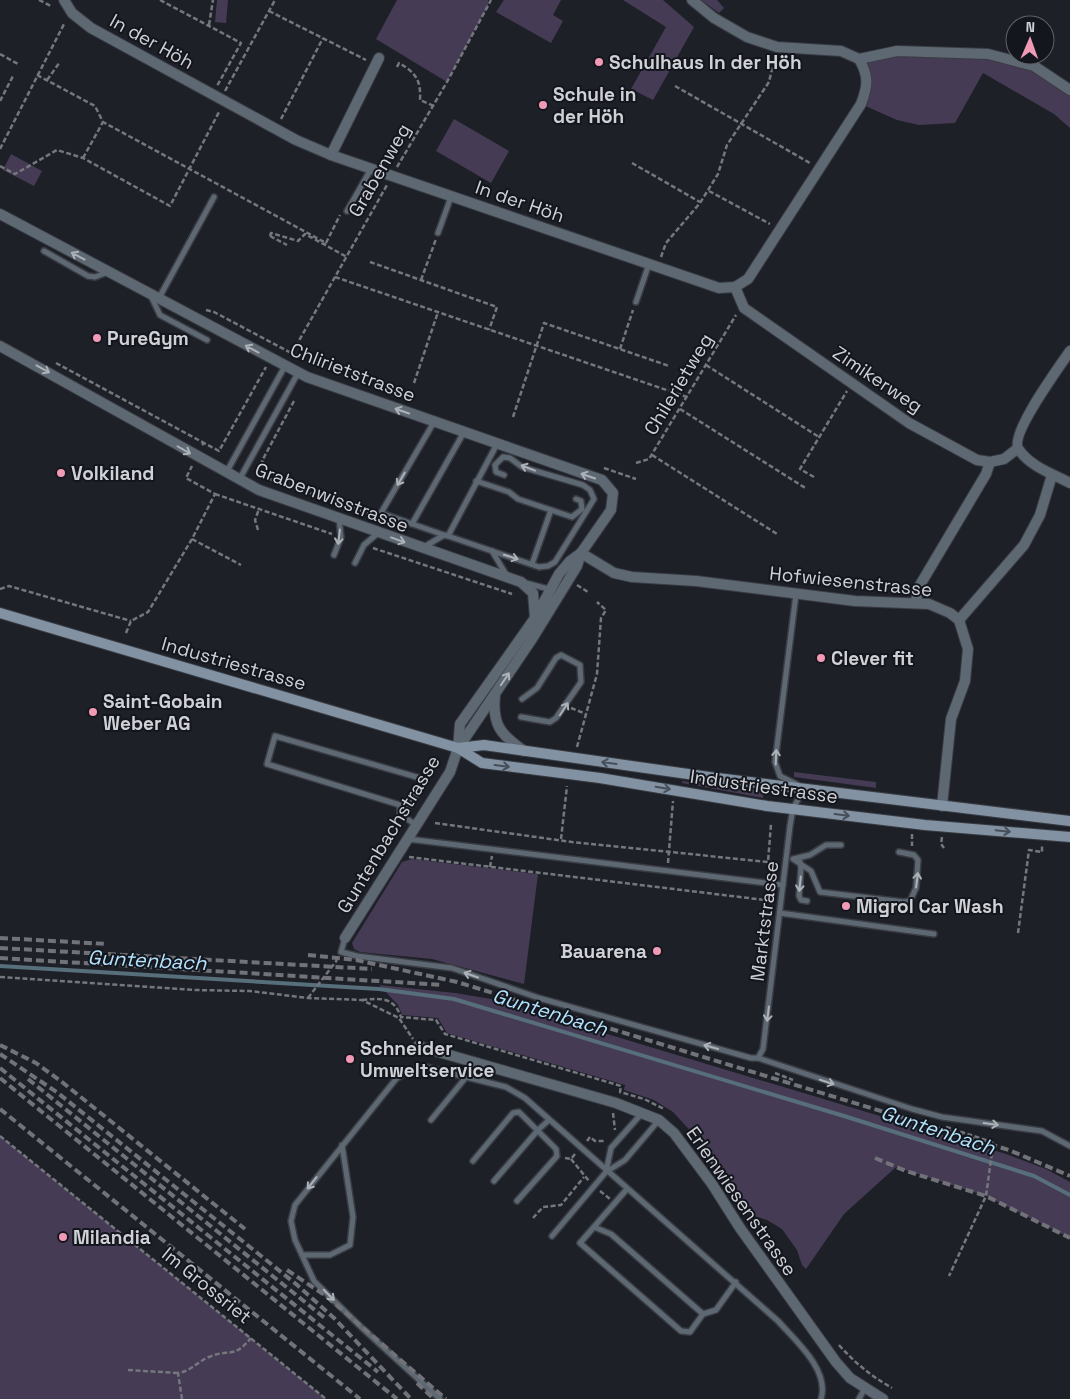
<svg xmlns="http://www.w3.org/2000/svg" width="1070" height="1399" font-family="'Space Grotesk',sans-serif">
  <rect width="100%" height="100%" fill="#1d2027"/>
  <g fill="#463b54">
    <path d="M217,0H228L226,23L215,22Z"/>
    <path d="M397,0H488V6L447,82L376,39Z"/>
    <path d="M504,0H561L553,15L563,21L551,43L496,12Z"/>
    <path d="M623,0H663L694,27L653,100L631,89L666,27Z"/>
    <path d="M701,0H717L724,8L719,13Z"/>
    <path d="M897,51L988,54L1034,66L1070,90V128L1054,114L983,73L955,123L919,125L897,120L861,104L867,87L859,59Z"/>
    <path d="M454,119L509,151L491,183L436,151Z"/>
    <path d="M11,154L42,171L34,186L3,170Z"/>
    <path d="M794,772L876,782V788L794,777Z"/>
    <path d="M682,781L764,791L763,798L682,783Z"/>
    <path d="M412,859L538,874L524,984L432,959L360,952L354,949L352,943L402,862Z"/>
    <path d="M379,985L455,993L491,999L1006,1154L1046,1169L1070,1182V1238L986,1196L896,1167L844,1214L806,1269L802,1265L797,1250L782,1229L767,1220L748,1214L697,1138L673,1112L654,1100L624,1090L625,1085L447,1033L438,1018L402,1015L398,1005Z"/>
    <path d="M0,1136L326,1399H0Z"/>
  </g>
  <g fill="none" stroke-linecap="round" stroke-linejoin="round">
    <path stroke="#576e7b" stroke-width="4" d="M0,966L379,989L454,999L844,1116L1034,1176L1070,1195"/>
    <g stroke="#393c43" stroke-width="8">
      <g id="service">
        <path d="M347,211L371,169"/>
        <path d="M438,233L451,197"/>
        <path d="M44,251L88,276L95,277L108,272"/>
        <path d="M151,296L160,315L207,340"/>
        <path d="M159,298L214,197"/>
        <path d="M636,302L649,264"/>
        <path d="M434,422L381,513L444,535"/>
        <path d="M226,473L285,366"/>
        <path d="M239,480L298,373"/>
        <path d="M476,481L509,492L518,499L572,517L582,509L581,501L576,499"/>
        <path d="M412,524L464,432"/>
        <path d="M448,536L539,567L548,566L555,562L594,499L590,490L583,485L522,467L510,458L503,457L495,465L496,472L504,475"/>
        <path d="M424,547L444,535L448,536L497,444"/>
        <path d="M492,551L507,576"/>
        <path d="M334,555L341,537L339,519"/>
        <path d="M355,563L364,545L378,533"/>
        <path d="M532,564L551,510"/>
        <path d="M526,583L552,590"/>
        <path d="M796,594L775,762L780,776L798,785"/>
        <path d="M521,717L550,722L556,718L581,682L580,665L561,655L556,658L537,688L522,699"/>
        <path d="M275,736L420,778L422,784L410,805H400L267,764Z"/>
        <path d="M400,805V814L416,825"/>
        <path d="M408,839L783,885"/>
        <path d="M841,845H826L810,855L793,859L811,871L820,892L904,902L910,901L916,888L918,860L914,855L899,852"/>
        <path d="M800,862L801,868L799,896L801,900L807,901"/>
        <path d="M885,911L892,909L900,902"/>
        <path d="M780,913L934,934"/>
        <path d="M345,938L341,952L357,956L452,968L539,998L751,1058H758L912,1109L942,1117L1042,1131L1070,1146"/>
        <path d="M758,1058L763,1049L790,826L793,808L805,788"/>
        <path d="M431,1120L467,1076"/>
        <path d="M342,1145L353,1217L350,1245L330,1255H302L295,1240L291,1221L295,1205L396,1079L408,1071L426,1067L506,1087L525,1098L778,1321C795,1340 830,1370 821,1399"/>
        <path d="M473,1161L513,1113L519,1112L556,1149L557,1156L517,1201"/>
        <path d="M606,1172L611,1148L643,1112"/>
        <path d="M494,1181L538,1130L549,1120"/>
        <path d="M627,1189L580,1243L681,1331L690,1332L703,1314"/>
        <path d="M594,1227L611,1234L703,1314L716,1310L736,1282"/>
        <path d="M552,1236L606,1172L625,1160L659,1120"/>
        <path d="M302,1255L314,1281L361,1327L440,1399"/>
        <path d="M859,1399L865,1388"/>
      </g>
    </g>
    <g stroke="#393c43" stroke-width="12">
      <g id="minor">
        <path d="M64,0L72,13L91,28L296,140L331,155L719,288L735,287L748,279L861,104C868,86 869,76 859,59"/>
        <path d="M692,0L714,18L747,37L777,47L841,51L859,59L897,51L988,54L1034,66L1070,90"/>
        <path d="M331,155L379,58"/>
        <path d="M0,214L307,377L602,480L613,493L611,510L581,553"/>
        <path d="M735,287L744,308L909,423L977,460L990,462L1004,459L1017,449"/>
        <path d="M0,346L259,490L521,582L533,593L535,618"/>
        <path d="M1070,351C1060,366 1008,436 1019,450C1031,467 1053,474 1070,483"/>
        <path d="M915,603L920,585L986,474L990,462"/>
        <path d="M959,620L1024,545L1040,515L1052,475"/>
        <path d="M345,938L450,772L458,748"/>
        <path d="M418,1046L616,1103L659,1120L674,1133L712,1184L740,1228L836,1362L850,1378L883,1399"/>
      </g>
    </g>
    <g stroke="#393c43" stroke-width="12">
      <g id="tertiary">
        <path d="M581,553L614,573L632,577L696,581L855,601L929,604L950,613L959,620L968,649L965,681L951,719L942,806"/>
        <path d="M495,696C492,725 501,735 524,751"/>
        <path d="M459,747L532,639L577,566L581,553"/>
        <path d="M458,748L460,724L535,618L559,574L570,561L581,553"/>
      </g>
    </g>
    <g stroke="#393c43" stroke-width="12">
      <g id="secondary">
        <path d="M0,613L458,748L482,763L600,778L767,806L925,825L1070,837"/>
        <path d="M458,748L484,745L709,777L1070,821"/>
      </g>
    </g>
    <g stroke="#74777d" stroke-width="2.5" stroke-dasharray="5 2.5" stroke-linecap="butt">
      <path d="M39,0L51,6"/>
      <path d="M160,0L241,43L217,86"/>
      <path d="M269,11L366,60"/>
      <path d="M209,25L213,0"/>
      <path d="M0,54L18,64"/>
      <path d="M397,67L399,63C416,73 421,80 420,100L434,106"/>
      <path d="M37,75L95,106L103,122L326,243L324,245"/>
      <path d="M47,80L60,62"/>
      <path d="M675,86L810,163"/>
      <path d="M225,91L275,0"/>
      <path d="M0,101L13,76"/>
      <path d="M281,119L323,38"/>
      <path d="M0,149L64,24"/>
      <path d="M83,158L103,122"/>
      <path d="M632,163L700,202"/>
      <path d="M0,166L15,174L57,150L83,158L170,206L219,112"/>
      <path d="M397,167L447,82L491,0"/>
      <path d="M709,191L770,224"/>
      <path d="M270,236L271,233L298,241L305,234L347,257"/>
      <path d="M270,236L287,245"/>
      <path d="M326,243L340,215"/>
      <path d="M661,257L666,243L700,203L718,174L727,145L769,82L775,56"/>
      <path d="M370,262L497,307L489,330"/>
      <path d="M335,277L687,397"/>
      <path d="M421,280L436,239"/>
      <path d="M206,310L214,312L295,355L298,359"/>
      <path d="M620,349L633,310"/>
      <path d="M292,353L387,185"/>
      <path d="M56,363L204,443"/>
      <path d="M706,365L819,437"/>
      <path d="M414,383L438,312"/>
      <path d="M294,401L262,461L267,469L264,477L373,515"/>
      <path d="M680,409L807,489"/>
      <path d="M513,417L544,323L669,366"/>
      <path d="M202,445L204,443L219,451L266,367"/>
      <path d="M652,455L777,534"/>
      <path d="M636,463L649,459L736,315"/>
      <path d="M604,468L636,479"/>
      <path d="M814,477L800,469L847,391"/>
      <path d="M215,494L332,534"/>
      <path d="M258,530L255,520L259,509"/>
      <path d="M192,539L241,565"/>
      <path d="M373,548L512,594"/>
      <path d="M577,585L588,592"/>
      <path d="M0,589L9,586L131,621"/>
      <path d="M126,633L131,621L148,612L192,539L215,494L186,478L192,466"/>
      <path d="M571,708L586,714"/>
      <path d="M577,747L597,674L601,618L606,610L597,602"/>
      <path d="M435,823L572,842L768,862L771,824"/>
      <path d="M912,834V846"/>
      <path d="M942,837L941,844L944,848"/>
      <path d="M561,839L567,786"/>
      <path d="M409,857L773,901"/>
      <path d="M668,863L673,801"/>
      <path d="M490,867L492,856"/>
      <path d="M1018,933L1029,850L1042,852V846"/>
      <path d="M0,977L195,990L250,991L308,998L362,1000L399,1018L413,1039"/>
      <path d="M308,998L337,960"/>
      <path d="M362,1000C381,998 394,997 401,1017L436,1020L445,1034L621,1086L620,1092L644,1099L664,1109"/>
      <path d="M775,1073L793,1080"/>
      <path d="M613,1113L615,1130"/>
      <path d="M946,1127L992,1142L993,1145L986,1196L949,1276"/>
      <path d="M0,1136L326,1399"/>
      <path d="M587,1141L590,1137L595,1141H606"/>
      <path d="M702,1149L719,1173"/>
      <path d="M565,1158L571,1159L575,1154"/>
      <path d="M571,1159L589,1181"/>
      <path d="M600,1191L610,1199"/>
      <path d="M533,1218L543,1207L561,1205L584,1177"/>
      <path d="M839,1345C855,1363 871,1376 892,1388"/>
      <path d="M128,1370L178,1373"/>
      <path d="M182,1399L178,1373C191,1371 197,1362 209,1357C229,1348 233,1360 251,1338"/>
    </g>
    <use href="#service" stroke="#5e6873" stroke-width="5"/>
    <use href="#minor" stroke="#5e6873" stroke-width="10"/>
    <use href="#tertiary" stroke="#5e6873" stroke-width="10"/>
    <use href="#secondary" stroke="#8292a3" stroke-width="10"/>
    <g stroke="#717379" stroke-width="4" stroke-dasharray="8 4" stroke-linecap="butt">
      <path d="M0,938L107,944"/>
      <path d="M0,948L372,969"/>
      <path d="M308,955L356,960L457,982L1009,1150L1070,1176"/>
      <path d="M0,958L443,985"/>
      <path d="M0,1045L36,1063L62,1082L245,1229"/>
      <path d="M0,1054L58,1093L296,1284L334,1318L411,1399"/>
      <path d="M0,1068L378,1372"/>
      <path d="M0,1078L397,1399"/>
      <path d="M28,1079L326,1319"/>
      <path d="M0,1109L360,1399"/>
      <path d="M875,1158L906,1171L986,1196L1070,1238"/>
      <path d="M287,1270L326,1296L446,1399"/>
      <path d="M417,1383L434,1399"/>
    </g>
  </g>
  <defs><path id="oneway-shaft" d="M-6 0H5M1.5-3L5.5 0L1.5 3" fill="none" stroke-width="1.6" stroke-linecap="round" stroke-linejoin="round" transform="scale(1.25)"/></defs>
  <g stroke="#adb2b8">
    <use href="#oneway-shaft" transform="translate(78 256) rotate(-152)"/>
    <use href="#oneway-shaft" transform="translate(252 349) rotate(-152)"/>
    <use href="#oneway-shaft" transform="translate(43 369) rotate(29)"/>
    <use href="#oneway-shaft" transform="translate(402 411) rotate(-161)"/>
    <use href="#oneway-shaft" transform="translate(184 450) rotate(30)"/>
    <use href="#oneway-shaft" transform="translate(528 468) rotate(-159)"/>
    <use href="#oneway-shaft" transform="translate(588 476) rotate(-161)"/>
    <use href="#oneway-shaft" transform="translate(401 479) rotate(120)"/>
    <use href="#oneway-shaft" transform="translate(339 537) rotate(97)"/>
    <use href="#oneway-shaft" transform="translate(398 540) rotate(20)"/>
    <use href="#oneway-shaft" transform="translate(511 557) rotate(18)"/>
    <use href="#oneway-shaft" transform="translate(505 679) rotate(-56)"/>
    <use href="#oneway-shaft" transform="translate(564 709) rotate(-57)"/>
    <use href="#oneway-shaft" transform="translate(776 757) rotate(-88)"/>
    <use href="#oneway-shaft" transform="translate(917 880) rotate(-83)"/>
    <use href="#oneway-shaft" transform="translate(800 884) rotate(96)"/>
    <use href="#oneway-shaft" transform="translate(471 975) rotate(-161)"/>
    <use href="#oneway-shaft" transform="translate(768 1014) rotate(97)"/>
    <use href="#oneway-shaft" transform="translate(711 1047) rotate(-164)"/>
    <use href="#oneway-shaft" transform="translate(827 1082) rotate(18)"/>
    <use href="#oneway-shaft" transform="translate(991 1124) rotate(8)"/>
    <use href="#oneway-shaft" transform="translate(312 1183) rotate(128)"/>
    <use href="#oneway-shaft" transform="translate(329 1295) rotate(45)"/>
  </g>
  <g stroke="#464e59">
    <use href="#oneway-shaft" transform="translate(609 763) rotate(-172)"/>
    <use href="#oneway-shaft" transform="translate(502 766) rotate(7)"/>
    <use href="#oneway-shaft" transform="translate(663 788) rotate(10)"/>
    <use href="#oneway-shaft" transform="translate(842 815) rotate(7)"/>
    <use href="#oneway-shaft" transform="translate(1003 831) rotate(6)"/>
  </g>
  <g fill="#f09ab6" stroke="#14161d" stroke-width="2">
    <circle cx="599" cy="62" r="5"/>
    <circle cx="543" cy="105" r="5"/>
    <circle cx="97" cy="338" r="5"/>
    <circle cx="61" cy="473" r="5"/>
    <circle cx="821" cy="658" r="5"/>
    <circle cx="93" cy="712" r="5"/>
    <circle cx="846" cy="906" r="5"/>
    <circle cx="657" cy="951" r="5"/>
    <circle cx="350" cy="1059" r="5"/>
    <circle cx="63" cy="1237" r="5"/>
  </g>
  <g text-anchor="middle" stroke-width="4" stroke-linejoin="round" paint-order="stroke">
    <g font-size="19" fill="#cfd1d6" stroke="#14161d">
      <text transform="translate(152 41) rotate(29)" y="7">In der Höh</text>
      <text transform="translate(379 170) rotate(-60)" y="7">Grabenweg</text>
      <text transform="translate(520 201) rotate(19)" y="7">In der Höh</text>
      <text transform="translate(353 372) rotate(21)" y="7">Chlirietstrasse</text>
      <text transform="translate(878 379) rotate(34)" y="7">Zimikerweg</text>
      <text transform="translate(678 384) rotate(-59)" y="7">Chilerietweg</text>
      <text transform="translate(332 497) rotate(21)" y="7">Grabenwisstrasse</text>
      <text transform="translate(851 581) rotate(6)" y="7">Hofwiesenstrasse</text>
      <text transform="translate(234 663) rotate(16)" y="7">Industriestrasse</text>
      <text transform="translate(764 786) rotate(8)" y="7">Industriestrasse</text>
      <text transform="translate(388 834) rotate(-59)" y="7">Guntenbachstrasse</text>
      <text transform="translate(764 921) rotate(-83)" y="7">Marktstrasse</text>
      <text transform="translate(742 1201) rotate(55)" y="7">Erlenwiesenstrasse</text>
      <text transform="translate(207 1285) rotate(39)" y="7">Im Grossriet</text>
    </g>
    <g font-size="19" font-weight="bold" fill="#cfd1d6" stroke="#14161d" text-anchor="start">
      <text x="609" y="69">Schulhaus In der Höh</text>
      <text x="553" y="101">Schule in<tspan x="553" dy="22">der Höh</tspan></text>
      <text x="107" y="345">PureGym</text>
      <text x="71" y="480">Volkiland</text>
      <text x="831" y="665">Clever fit</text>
      <text x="103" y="708">Saint-Gobain<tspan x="103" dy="22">Weber AG</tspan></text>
      <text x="856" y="913">Migrol Car Wash</text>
      <text x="647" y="958" text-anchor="end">Bauarena</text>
      <text x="360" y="1055">Schneider<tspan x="360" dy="22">Umweltservice</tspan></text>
      <text x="73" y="1244">Milandia</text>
    </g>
    <g font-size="20" font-style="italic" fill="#b3e3fe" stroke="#14161d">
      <text transform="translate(147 960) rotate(3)" y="7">Guntenbach</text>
      <text transform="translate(550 1012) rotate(17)" y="7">Guntenbach</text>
      <text transform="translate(938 1130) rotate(18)" y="7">Guntenbach</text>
    </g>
  </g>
  <g transform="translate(1030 40) rotate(2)"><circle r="24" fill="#14161d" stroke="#5f6167"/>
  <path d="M0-4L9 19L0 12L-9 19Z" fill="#f09ab6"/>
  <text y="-8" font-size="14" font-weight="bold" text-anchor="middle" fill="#cfd1d6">N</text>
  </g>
</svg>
